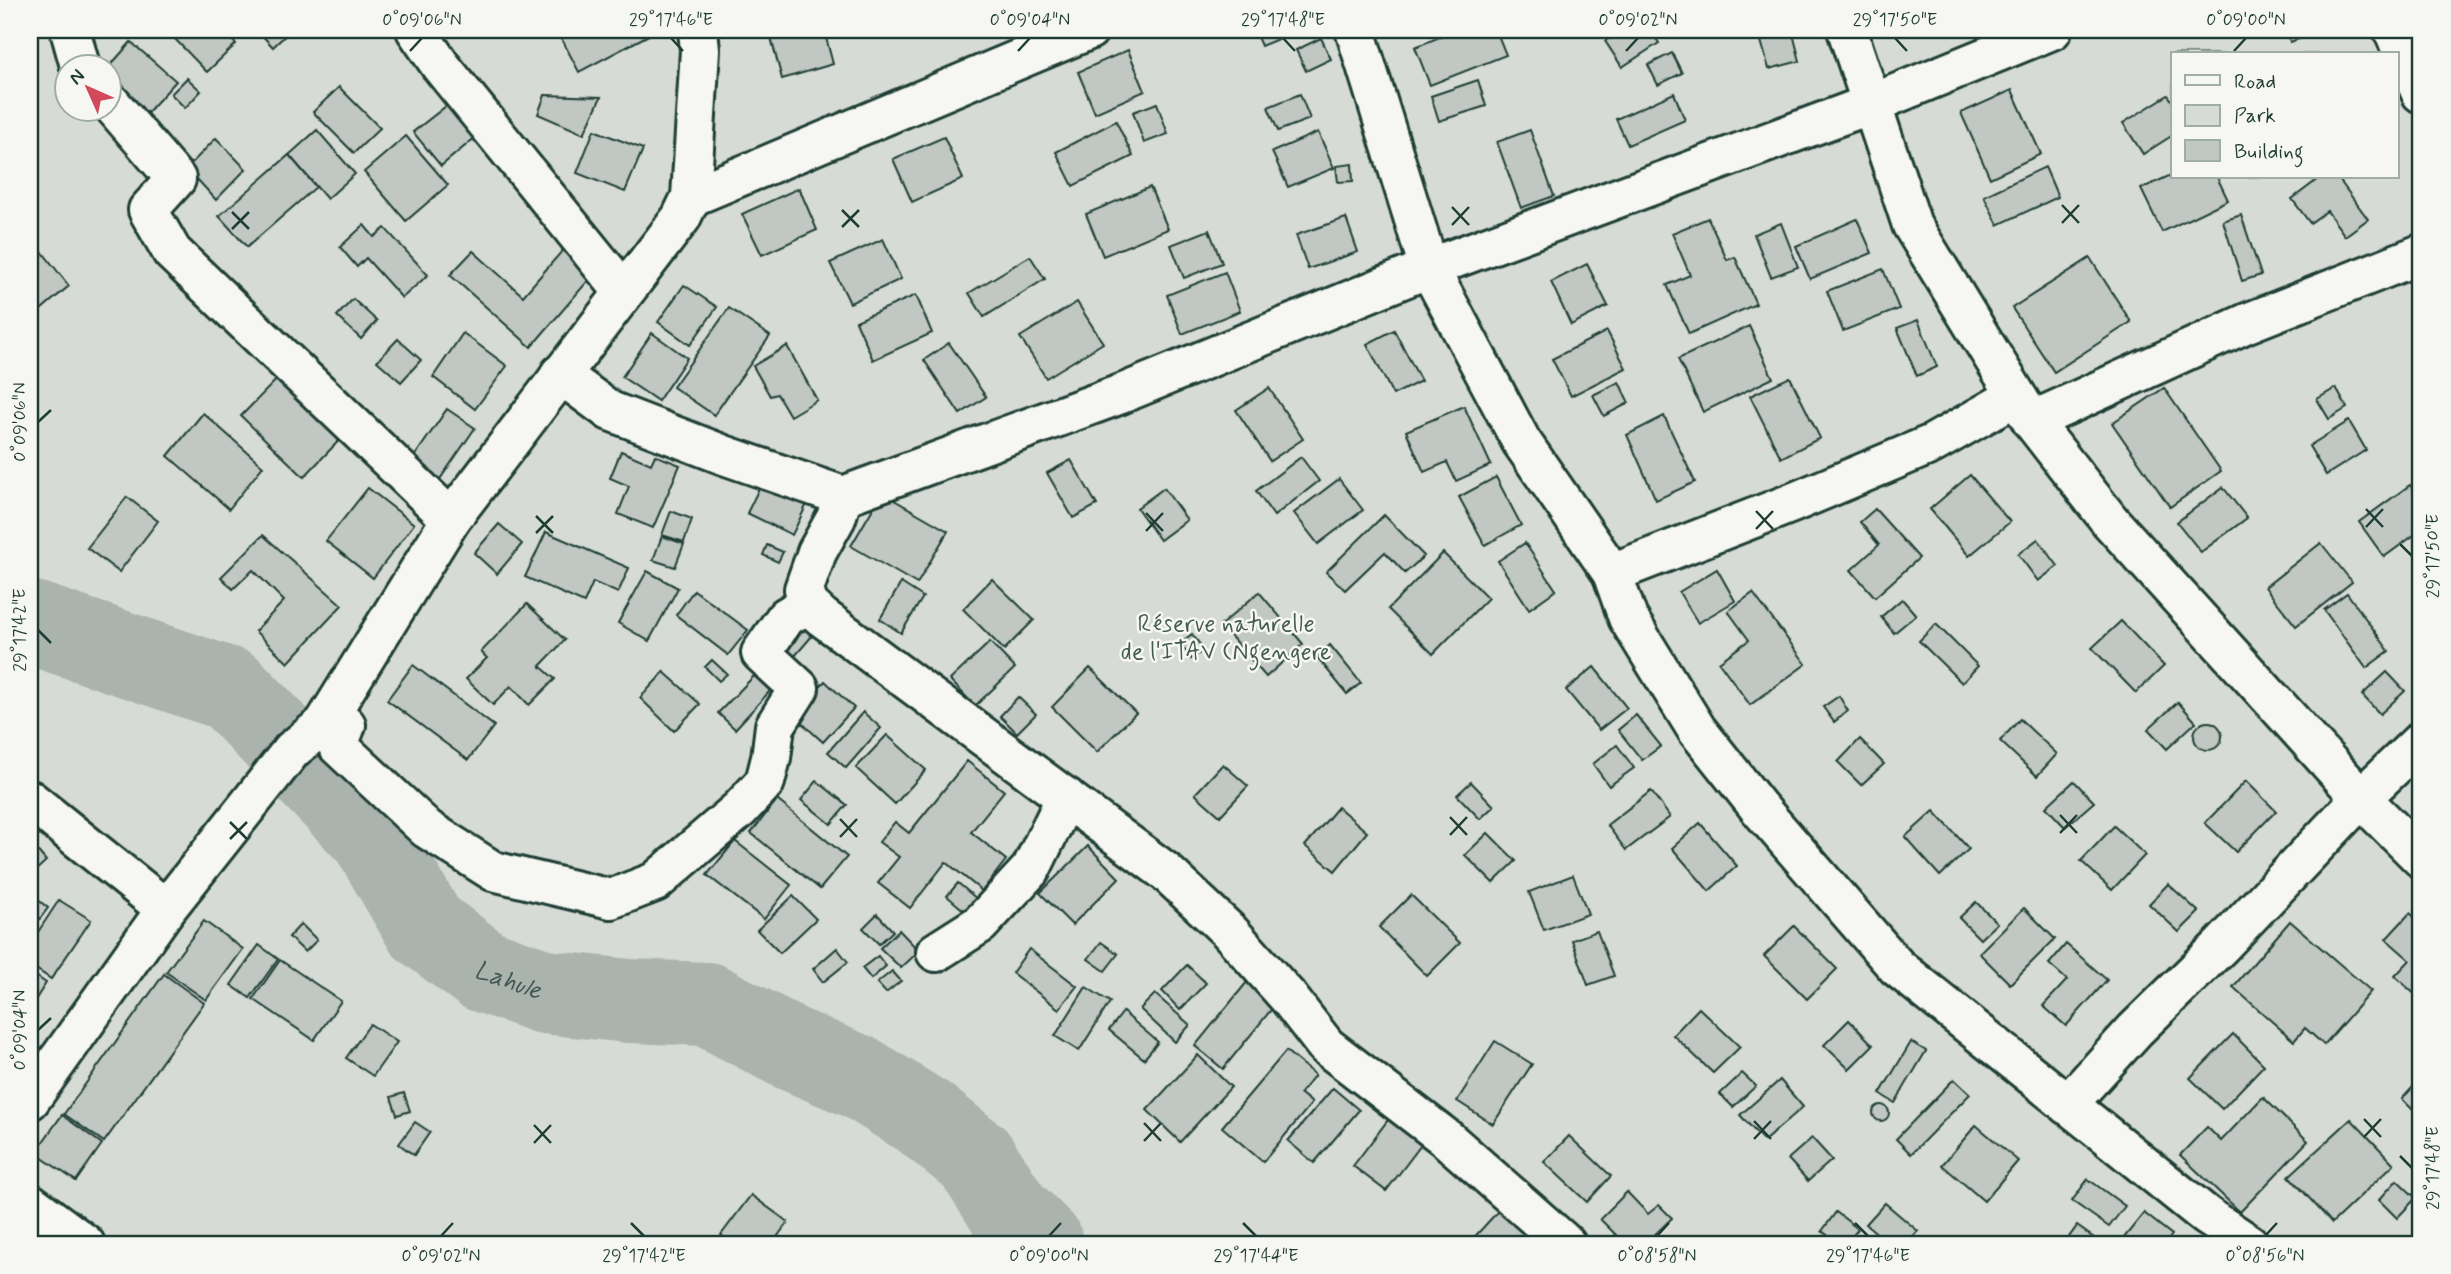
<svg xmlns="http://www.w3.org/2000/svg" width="2451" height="1274" font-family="Mynerve,sans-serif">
  <rect width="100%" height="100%" fill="#f6f6f2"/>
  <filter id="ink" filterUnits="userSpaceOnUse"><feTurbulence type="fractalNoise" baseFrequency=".0143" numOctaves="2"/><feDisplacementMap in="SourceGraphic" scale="14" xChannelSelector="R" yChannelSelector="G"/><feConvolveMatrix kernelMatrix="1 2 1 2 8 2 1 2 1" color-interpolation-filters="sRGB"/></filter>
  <g filter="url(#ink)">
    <path fill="#d6dbd6" stroke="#7a8c85" stroke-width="2" fill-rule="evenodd" d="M30,30H2421V1244H30ZM2173,54H2397V177H2173ZM66,66H108V108H66Z"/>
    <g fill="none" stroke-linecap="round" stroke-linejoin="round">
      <path stroke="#aab3ae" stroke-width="84" id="s1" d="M30,622L231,690L372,836L425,927L482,970L545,992L629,1001L707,1004L790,1048L861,1078L925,1118L975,1158L1010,1212L1042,1244"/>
    </g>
    <g fill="#c1c8c3" stroke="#1f3d34" stroke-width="2">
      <path d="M180,30H222L236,44L207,72L173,37Z"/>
      <path d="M257,30H291L273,47Z"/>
      <path d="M557,30H658L579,72Z"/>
      <path d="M769,30H824L833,64L782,79Z"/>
      <path d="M1254,30H1299L1261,46Z"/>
      <path d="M1457,30H1496L1506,55L1430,85L1415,47Z"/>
      <path d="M1621,30H1650L1659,43L1622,67L1605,41Z"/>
      <path d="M1758,30H1792L1800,61L1769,69Z"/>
      <path d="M2286,30H2326L2290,42Z"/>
      <path d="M1321,38L1331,59L1306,71L1296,50Z"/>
      <path d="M131,42L176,81L147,113L108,78V68Z"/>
      <path d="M1128,50L1145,91L1095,113L1078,72Z"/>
      <path d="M1672,53L1682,73L1658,85L1648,65Z"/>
      <path d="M187,78L201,91L185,108L171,94Z"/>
      <path d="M1478,80L1486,106L1439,121L1431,96Z"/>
      <path d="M339,87L380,128L354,153L313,112Z"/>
      <path d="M2012,90L2041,154L1990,178L1961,113Z"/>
      <path d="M1674,93L1685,120L1628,145L1616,119Z"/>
      <path d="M1300,94L1310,119L1278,131L1268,107Z"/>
      <path d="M545,95L601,97L584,134L538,114Z"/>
      <path d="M2168,95L2173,102V135L2143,154L2123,123Z"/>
      <path d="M450,103L477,136L441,166L413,132Z"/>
      <path d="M1157,103L1168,134L1144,143L1133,112Z"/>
      <path d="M1116,121L1133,156L1073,186L1056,152Z"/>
      <path d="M317,130L355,174L327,199L289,155Z"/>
      <path d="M594,130L643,149L625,192L577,173Z"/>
      <path d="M1530,130L1554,196L1521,208L1497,142Z"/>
      <path d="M1318,132L1334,168L1288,187L1272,152Z"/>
      <path d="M406,136L448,185L406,221L364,172Z"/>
      <path d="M944,137L963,179L912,202L893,159Z"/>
      <path d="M216,138L246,169L216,200L187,168Z"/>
      <path d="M289,155L316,187L247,247L219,216Z"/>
      <path d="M1352,164L1353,181L1338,182L1336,166Z"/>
      <path d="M2045,167L2058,197L1998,225L1984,196Z"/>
      <path d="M2173,174V177H2217L2228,200L2162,232L2141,189Z"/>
      <path d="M2321,177H2337L2368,219L2345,236L2327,211L2310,223L2292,199Z"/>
      <path d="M1150,187L1168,229L1103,256L1086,214Z"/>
      <path d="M799,188L817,230L762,255L742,214Z"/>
      <path d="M2241,215L2261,275L2242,281L2223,221Z"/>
      <path d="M1346,218L1358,252L1308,269L1296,235Z"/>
      <path d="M1708,218L1727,260L1735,257L1756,304L1689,334L1667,285L1690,275L1672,233Z"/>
      <path d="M1857,219L1872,253L1810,279L1796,246Z"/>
      <path d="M1781,223L1798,267L1771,277L1754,234Z"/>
      <path d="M364,225L374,237L385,228L428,275L402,298L366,258L357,267L340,247Z"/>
      <path d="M1209,230L1222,263L1184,278L1171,245Z"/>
      <path d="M30,236L69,286L30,319Z"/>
      <path d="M883,239L901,279L850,303L830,263Z"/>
      <path d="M569,243L593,275L531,347L450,275L473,251L523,296Z"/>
      <path d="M1030,256L1045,279L984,317L969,293Z"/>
      <path d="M2090,258L2131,322L2054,372L2012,308Z"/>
      <path d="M1587,264L1608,306L1571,325L1551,282Z"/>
      <path d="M1883,269L1899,309L1843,331L1827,291Z"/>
      <path d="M1225,272L1240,311L1182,334L1167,295Z"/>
      <path d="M684,285L717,307L690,345L658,322Z"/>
      <path d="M916,295L932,333L873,360L856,321Z"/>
      <path d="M353,299L377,321L361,339L337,316Z"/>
      <path d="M1077,302L1103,343L1046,378L1020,337Z"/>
      <path d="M729,308L770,336L714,415L673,387Z"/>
      <path d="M1918,320L1937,367L1917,376L1897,328Z"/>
      <path d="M1749,326L1773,378L1703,412L1678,359Z"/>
      <path d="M1394,330L1421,381L1393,395L1367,344Z"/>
      <path d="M1607,331L1626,368L1571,396L1552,359Z"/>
      <path d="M463,333L507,366L475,409L433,377Z"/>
      <path d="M652,333L687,358L658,401L622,377Z"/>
      <path d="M398,339L421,360L401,382L377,361Z"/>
      <path d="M949,343L986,397L960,414L924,360Z"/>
      <path d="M787,346L817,400L790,416L777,394L770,396L753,366Z"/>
      <path d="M286,370L349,430L304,477L241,416Z"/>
      <path d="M1790,377L1820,438L1781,458L1750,396Z"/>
      <path d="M1619,382L1629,403L1604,416L1593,395Z"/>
      <path d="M1269,388L1303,439L1270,461L1236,410Z"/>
      <path d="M2164,388L2221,471L2170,507L2112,423Z"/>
      <path d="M2336,388L2347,408L2329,419L2317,399Z"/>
      <path d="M1464,406L1491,465L1456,481L1447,462L1424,472L1406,431Z"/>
      <path d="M447,409L475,428L436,485L408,466Z"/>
      <path d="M203,413L263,466L229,509L168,456Z"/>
      <path d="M1664,416L1695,482L1656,500L1627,435Z"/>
      <path d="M2349,421L2366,450L2326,475L2309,446Z"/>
      <path d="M621,451L651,464L655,455L680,465L653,528L618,514L629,486L610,478Z"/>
      <path d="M1301,457L1319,481L1274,516L1256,491Z"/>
      <path d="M1071,460L1097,505L1073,518L1047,473Z"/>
      <path d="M1970,475L2010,522L1969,556L1930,509Z"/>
      <path d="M1496,477L1521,525L1485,545L1459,497Z"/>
      <path d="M764,478L809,500L792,535L747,513Z"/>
      <path d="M1339,479L1363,510L1318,544L1294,513Z"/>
      <path d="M2410,485L2421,500V530L2384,557L2359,522Z"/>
      <path d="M2223,487L2247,518L2201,552L2177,522Z"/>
      <path d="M368,488L414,524L373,578L326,541Z"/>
      <path d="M1164,488L1187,520L1160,540L1137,508Z"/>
      <path d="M882,493L948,531L917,584L851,546Z"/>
      <path d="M127,497L158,521L119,572L87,548Z"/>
      <path d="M1875,509L1919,558L1875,597L1851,570L1879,545L1860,522Z"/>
      <path d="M671,511L692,519L684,542L662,535Z"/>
      <path d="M1384,515L1424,556L1405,573L1385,552L1345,590L1326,572Z"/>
      <path d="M499,524L522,544L497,574L474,553Z"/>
      <path d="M546,532L629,568L618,593L593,582L584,603L525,577Z"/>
      <path d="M263,535L342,605L288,663L255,631L284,601L253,570L233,589L221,577Z"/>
      <path d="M662,536L684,544L675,567L653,560Z"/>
      <path d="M2038,539L2058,566L2038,581L2018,554Z"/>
      <path d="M1525,543L1556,590L1529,609L1498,561Z"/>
      <path d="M2321,543L2352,582L2296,626L2265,587Z"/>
      <path d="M767,545L783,552L778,562L763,555Z"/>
      <path d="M1443,553L1488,598L1433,654L1388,609Z"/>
      <path d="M1717,569L1735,601L1698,623L1679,592Z"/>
      <path d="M647,571L678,588L649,641L618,623Z"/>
      <path d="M992,579L1034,620L1004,650L963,609Z"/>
      <path d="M901,583L923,597L901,633L880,619Z"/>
      <path d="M694,590L748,630L728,655L676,615Z"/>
      <path d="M1259,592L1303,644L1266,677L1221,625Z"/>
      <path d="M1753,593L1806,664L1750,705L1719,662L1749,640L1728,611Z"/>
      <path d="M2347,593L2389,651L2366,668L2324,610Z"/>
      <path d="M1902,599L1916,615L1894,633L1881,617Z"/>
      <path d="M527,604L565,640L540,666L555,679L529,705L511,686L493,705L466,679L487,658L481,652Z"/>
      <path d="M2121,621L2164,666L2136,693L2092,648Z"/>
      <path d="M797,623L812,636L794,657L780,645Z"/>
      <path d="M1936,624L1978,666L1962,683L1919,641Z"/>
      <path d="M1192,634L1204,650L1191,659L1180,643Z"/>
      <path d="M990,642L1015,668L975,706L950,680Z"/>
      <path d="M1330,645L1361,683L1347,694L1317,657Z"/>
      <path d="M712,660L727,674L719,681L705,667Z"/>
      <path d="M413,665L494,726L468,760L387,700Z"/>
      <path d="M1594,667L1627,708L1599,730L1566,690Z"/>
      <path d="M1090,668L1136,713L1097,752L1052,707Z"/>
      <path d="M664,672L700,704L674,731L640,698Z"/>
      <path d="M2387,672L2405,691L2380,714L2362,695Z"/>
      <path d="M754,676L770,691L735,729L718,713Z"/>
      <path d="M825,681L854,708L823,742L793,715Z"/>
      <path d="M1839,696L1848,711L1834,722L1823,707Z"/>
      <path d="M1018,697L1036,714L1017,733L1000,716Z"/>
      <path d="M2178,702L2196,722L2167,749L2148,729Z"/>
      <path d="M863,712L881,728L846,768L828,752Z"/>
      <path d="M1636,715L1661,746L1642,760L1618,730Z"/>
      <path d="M2020,719L2057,754L2037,776L2000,741Z"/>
      <circle cx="2208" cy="736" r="14"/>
      <path d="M887,735L926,770L895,804L856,768Z"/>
      <path d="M1860,739L1884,764L1861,785L1838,762Z"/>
      <path d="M1617,745L1634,768L1609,786L1593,764Z"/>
      <path d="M967,761L1004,791L971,832L1006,860L982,891L946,862L910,908L878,883L899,857L879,842L895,822L909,833Z"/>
      <path d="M1223,764L1248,786L1220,816L1195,794Z"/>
      <path d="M817,781L847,805L831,824L801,800Z"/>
      <path d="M2074,781L2094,802L2065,827L2046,807Z"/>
      <path d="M2246,781L2276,811L2236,852L2205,823Z"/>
      <path d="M1471,782L1494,806L1480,819L1457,795Z"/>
      <path d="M1651,791L1670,817L1626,850L1607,825Z"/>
      <path d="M777,800L847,857L820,889L751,833Z"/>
      <path d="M1338,807L1367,832L1335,871L1305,846Z"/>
      <path d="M1934,811L1969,849L1940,876L1905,837Z"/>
      <path d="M1700,823L1737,866L1709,891L1672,848Z"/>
      <path d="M2114,826L2145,855L2112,890L2081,861Z"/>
      <path d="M1488,833L1516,861L1493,883L1465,855Z"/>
      <path d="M735,841L791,885L764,919L707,875Z"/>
      <path d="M30,842L46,861L34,872L30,868Z"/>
      <path d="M1088,846L1119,878L1072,925L1040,893Z"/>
      <path d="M1573,875L1588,914L1544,930L1529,892Z"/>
      <path d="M958,883L984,905L973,918L947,896Z"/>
      <path d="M2168,884L2199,912L2179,932L2149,904Z"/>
      <path d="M30,893L48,908L30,932Z"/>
      <path d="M1411,895L1460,943L1427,976L1379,927Z"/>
      <path d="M793,896L816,919L780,953L757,930Z"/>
      <path d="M59,900L91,920L51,979L30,965V944Z"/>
      <path d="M1976,902L1997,923L1980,939L1959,918Z"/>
      <path d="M2024,908L2055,939L2010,984L1979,953Z"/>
      <path d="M2410,913L2421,923V1000L2395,976L2410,960L2386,939Z"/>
      <path d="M877,914L893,931L879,944L863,928Z"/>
      <path d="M204,921L243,949L206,1000L166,972Z"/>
      <path d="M2290,921L2371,991L2324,1045L2305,1028L2294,1041L2233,987Z"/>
      <path d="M301,924L317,940L305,952L289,937Z"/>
      <path d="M1794,926L1837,969L1807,999L1764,956Z"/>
      <path d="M899,930L919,951L901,968L880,948Z"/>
      <path d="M1597,931L1614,976L1588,985L1572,940Z"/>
      <path d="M1101,942L1118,954L1105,971L1088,959Z"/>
      <path d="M2066,944L2107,980L2066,1026L2043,1006L2067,980L2049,964Z"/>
      <path d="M259,945L278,959L250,998L231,985Z"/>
      <path d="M837,948L848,962L823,982L813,969Z"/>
      <path d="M1029,949L1077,986L1059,1009L1012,973Z"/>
      <path d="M878,956L886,966L871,979L862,968Z"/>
      <path d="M280,960L341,1001L314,1040L253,999Z"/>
      <path d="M1187,965L1206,983L1180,1010L1162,991Z"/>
      <path d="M892,971L901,981L886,993L877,983Z"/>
      <path d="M30,972L46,983L30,1008Z"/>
      <path d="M164,974L204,1003L104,1142L64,1114Z"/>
      <path d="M1247,982L1275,1005L1223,1069L1195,1046Z"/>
      <path d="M1086,987L1110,1002L1079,1051L1055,1036Z"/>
      <path d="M1155,994L1190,1025L1175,1042L1140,1009Z"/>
      <path d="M1699,1008L1740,1047L1713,1073L1673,1035Z"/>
      <path d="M1123,1012L1158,1042L1144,1059L1109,1030Z"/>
      <path d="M1849,1020L1873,1045L1849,1069L1824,1045Z"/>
      <path d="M370,1024L397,1042L373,1076L346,1058Z"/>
      <path d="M2233,1034L2264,1065L2222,1109L2190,1078Z"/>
      <path d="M1495,1041L1532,1064L1493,1124L1457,1101Z"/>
      <path d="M1911,1042L1926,1051L1895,1103L1880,1094Z"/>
      <path d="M1286,1051L1315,1075L1300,1093L1312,1103L1263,1162L1222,1127Z"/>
      <path d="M1198,1055L1231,1087L1180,1142L1147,1110Z"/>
      <path d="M1742,1073L1756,1086L1733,1107L1720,1094Z"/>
      <path d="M1954,1079L1970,1094L1911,1154L1896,1139Z"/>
      <path d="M1780,1080L1803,1107L1764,1141L1740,1115Z"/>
      <path d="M2414,1086L2421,1093V1118L2402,1099Z"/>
      <path d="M1333,1088L1359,1110L1314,1163L1288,1141Z"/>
      <path d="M404,1093L410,1111L397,1115L391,1097Z"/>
      <path d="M2263,1097L2308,1141L2240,1212L2180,1155L2207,1127L2221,1141Z"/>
      <circle cx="1881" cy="1113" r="8"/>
      <path d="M62,1115L102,1144L76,1181L35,1153Z"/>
      <path d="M1391,1116L1424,1141L1386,1191L1353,1166Z"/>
      <path d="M2351,1119L2394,1164L2332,1223L2289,1176Z"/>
      <path d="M415,1122L430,1132L414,1155L399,1144Z"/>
      <path d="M1976,1125L2018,1161L1984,1201L1942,1165Z"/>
      <path d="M1569,1136L1611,1176L1587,1202L1544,1162Z"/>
      <path d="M1812,1138L1832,1160L1808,1181L1788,1159Z"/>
      <path d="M2088,1179L2125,1206L2109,1227L2072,1201Z"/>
      <path d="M2397,1180L2416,1198L2397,1218L2379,1200Z"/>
      <path d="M1627,1192L1648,1214L1659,1205L1672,1218L1645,1244H1625L1600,1219Z"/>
      <path d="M751,1195L788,1222L772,1244H733L721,1235Z"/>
      <path d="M1885,1203L1918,1231L1906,1244H1889L1866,1224Z"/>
      <path d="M1501,1208L1534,1237L1528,1244H1468Z"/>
      <path d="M1836,1212L1858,1229L1846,1244H1839L1822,1231Z"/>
      <path d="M2144,1213L2172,1235L2165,1244H2119Z"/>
      <path d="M2077,1226L2098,1241L2095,1244H2073L2067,1240Z"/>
    </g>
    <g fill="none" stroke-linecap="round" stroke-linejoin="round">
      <g stroke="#1f3d34" stroke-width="44">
        <g id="minor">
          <path d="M70,30L80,66"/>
          <path d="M416,30L440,65L623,291"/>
          <path d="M1355,30L1429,268L1521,441L1612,573L1628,618L1697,730L1759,808L1897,967L2207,1216L2249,1244"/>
          <path d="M1847,30L1912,225L2032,421L2110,521L2361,798L2421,858"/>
          <path d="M2393,30L2421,93"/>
          <path d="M108,100L176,179L148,210L172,252L451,519"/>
          <path d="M691,197L1089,30"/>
          <path d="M560,374L610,411L724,455L843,496L1121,394L1429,268L1871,104L2052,30"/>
          <path d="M2032,421L2247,323L2421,254"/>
          <path d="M843,496L836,518L817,552L804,589L808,604L822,617L1166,872L1230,932L1288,997L1326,1046L1447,1139L1566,1244"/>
          <path d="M1612,573L1792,503L1932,444L2016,396"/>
          <path d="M332,712L346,725L338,746L427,829L493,871L611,899L655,882L740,809L765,782L771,758L775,726L799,688L761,653L786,617L808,604"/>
          <path d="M30,800L166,909"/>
          <path d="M936,952L980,924L1031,869L1066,797"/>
          <path d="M30,1100L166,909L292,750L324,724L451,519L681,218L691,197L700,50L698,30"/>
          <path d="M2067,1105L2135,1030L2222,945L2361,798L2421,741"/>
          <path d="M30,1203L85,1244"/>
        </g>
      </g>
      <use href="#minor" stroke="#f6f6f2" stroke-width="38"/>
    </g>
  </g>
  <path fill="none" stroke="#1f3d34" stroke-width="2.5" d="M671,38L683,51M1283,38L1295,51M1895,38L1907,51M410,51L422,38M1018,51L1030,38M1626,51L1638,38M2234,51L2246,38M2062,205L2079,223M1452,207L1469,225M842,210L859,227M232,212L249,229M2062,223L2079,205M1452,225L1469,207M842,227L859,210M232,229L249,212M38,422L51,410M2366,509L2383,527M1756,511L1773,529M1146,513L1163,531M536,516L553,533M2366,527L2383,509M1756,529L1773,511M1146,531L1163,513M536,533L553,516M2400,544L2412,556M38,630L51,643M2060,815L2077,833M1450,817L1467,835M840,819L857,837M230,822L247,839M2060,833L2077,815M1450,835L1467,817M840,837L857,819M230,839L247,822M38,1030L51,1018M2364,1119L2381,1137M1754,1121L1771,1139M1144,1123L1161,1141M534,1125L551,1143M2364,1137L2381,1119M1754,1139L1771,1121M1144,1141L1161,1123M534,1143L551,1125M2400,1156L2412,1168M631,1223L644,1236M1243,1223L1256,1236M1855,1223L1868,1236M441,1236L453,1223M1049,1236L1061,1223M1657,1236L1669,1223M2265,1236L2277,1223"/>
  <g text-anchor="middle" stroke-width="5" stroke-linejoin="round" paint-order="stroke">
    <g font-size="24" fill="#445d54" stroke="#f6f6f2">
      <text x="1226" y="631">Réserve naturelle<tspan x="1226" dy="28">de l'ITAV (Ngengere</tspan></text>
    </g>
    <g font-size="26" font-style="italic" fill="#425a52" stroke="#f6f6f2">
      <text dy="9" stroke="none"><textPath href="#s1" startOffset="620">Lahule</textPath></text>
    </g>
  </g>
  <rect width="2451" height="1274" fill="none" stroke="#f6f6f2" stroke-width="77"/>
  <rect x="2171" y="52" width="228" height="126" fill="#f6f6f2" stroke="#a0aca6" stroke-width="2"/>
  <rect x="2185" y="75" width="35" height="10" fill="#f6f6f2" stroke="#a0aca6" stroke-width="2"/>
  <text x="2234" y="88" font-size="21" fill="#1f3d34">Road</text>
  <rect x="2185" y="105" width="35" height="21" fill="#d6dbd6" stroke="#a0aca6" stroke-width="2"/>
  <text x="2234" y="122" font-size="21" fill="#1f3d34">Park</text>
  <rect x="2185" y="140" width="35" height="21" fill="#c1c8c3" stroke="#a0aca6" stroke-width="2"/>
  <text x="2234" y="158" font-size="21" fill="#1f3d34">Building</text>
  <g transform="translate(88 88) rotate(315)"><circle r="33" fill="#f6f6f2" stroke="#a0aca6" stroke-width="2"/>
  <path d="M0-5L12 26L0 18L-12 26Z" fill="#d1495b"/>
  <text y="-10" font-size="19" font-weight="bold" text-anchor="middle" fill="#1f3d34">N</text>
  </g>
  <rect x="38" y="38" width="2374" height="1198" fill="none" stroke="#1f3d34" stroke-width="2.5"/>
  <g font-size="18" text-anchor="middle" fill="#1f3d34">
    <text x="422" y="25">0°09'06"N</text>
    <text x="671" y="25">29°17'46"E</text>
    <text x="1030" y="25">0°09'04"N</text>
    <text x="1283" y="25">29°17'48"E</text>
    <text x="1638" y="25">0°09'02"N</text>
    <text x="1895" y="25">29°17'50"E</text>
    <text x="2246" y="25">0°09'00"N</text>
    <text transform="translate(19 422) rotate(-90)" y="6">0°09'06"N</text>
    <text transform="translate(2432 556) rotate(-90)" y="6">29°17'50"E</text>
    <text transform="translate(19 630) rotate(-90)" y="6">29°17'42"E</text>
    <text transform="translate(19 1030) rotate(-90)" y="6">0°09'04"N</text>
    <text transform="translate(2432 1168) rotate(-90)" y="6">29°17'48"E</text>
    <text x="441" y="1261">0°09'02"N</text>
    <text x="644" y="1261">29°17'42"E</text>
    <text x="1049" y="1261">0°09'00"N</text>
    <text x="1256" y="1261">29°17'44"E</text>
    <text x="1657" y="1261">0°08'58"N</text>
    <text x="1868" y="1261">29°17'46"E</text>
    <text x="2265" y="1261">0°08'56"N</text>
  </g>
</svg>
